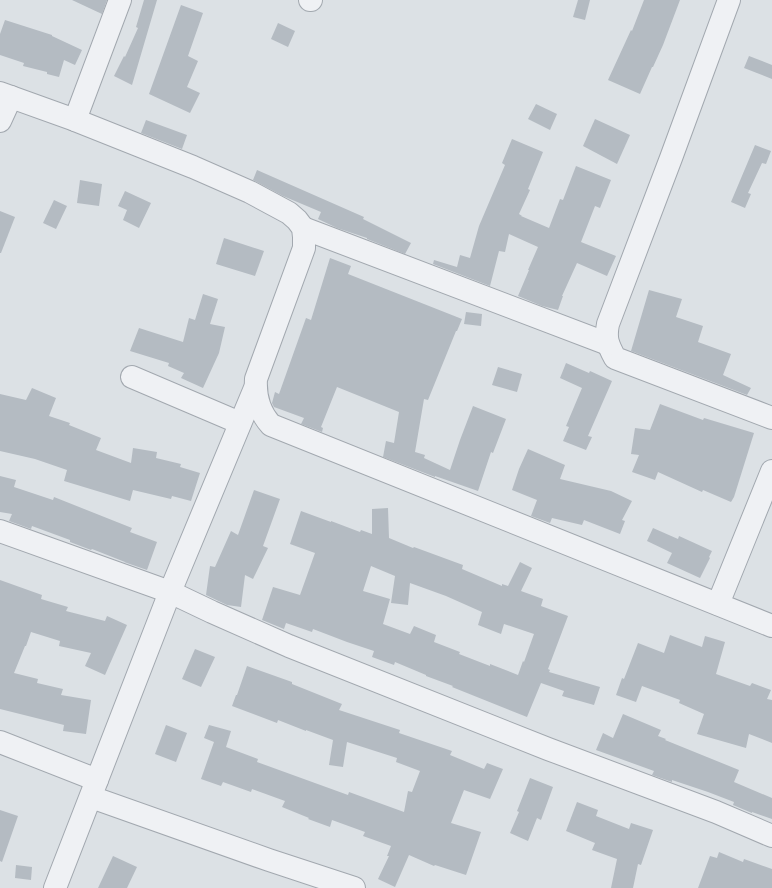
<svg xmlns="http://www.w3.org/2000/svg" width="772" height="888" font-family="Montserrat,sans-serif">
  <rect width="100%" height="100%" fill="#dce1e5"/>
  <g fill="#b4bbc2" fill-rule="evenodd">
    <path d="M72,0H107L102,14Z"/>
    <path d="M144,0H157L132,85L114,76L124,56L125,57L138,28L136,27Z"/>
    <path d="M578,0H590L585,20L573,17Z"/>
    <path d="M644,0H680L663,45L653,67H652L640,94L608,80L631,30L632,31Z"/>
    <path d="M181,5L203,13L188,56L198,61L187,87L200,93L190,113L149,94Z"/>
    <path d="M5,20L52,35V36L82,50L75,65L64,60L59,77L47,74V72L23,66L24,63L0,55V34Z"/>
    <path d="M278,23L295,31L288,47L271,39Z"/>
    <path d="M749,56L772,65V79L744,68Z"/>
    <path d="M536,104L557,114L550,130L528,119Z"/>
    <path d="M595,119L630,135L617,164L583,146Z"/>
    <path d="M146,120L187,135L182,149L141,133Z"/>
    <path d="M512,139L543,152L528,189L530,190L519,214L522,216H521L549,228L560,199L563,200L576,166L611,180L600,208L595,206L581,242L616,256L607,276L577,263L562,296H563L558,310L542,306L518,296L529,270H528L538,247L509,234L505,252L499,251L490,286L433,264L434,260L457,267L460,255L470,258L479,226L505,165L502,163Z"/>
    <path d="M755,145L771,151L766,164L762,163L748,193L751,194L745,208L731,202Z"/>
    <path d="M257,170L364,217L363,219L411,243L405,254L367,239V238L337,228L318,219L321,212L283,196L253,180Z"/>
    <path d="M80,180L102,184L99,206L77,203Z"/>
    <path d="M125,191L151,203L139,228L123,220L127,210L118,206Z"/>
    <path d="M54,200L67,206L56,229L43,223Z"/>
    <path d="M0,211L15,217L1,253H0Z"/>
    <path d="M224,238L264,251L255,276L216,264Z"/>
    <path d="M330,258L351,266L348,274L462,319L457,331H456L428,400L424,399L415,452L425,455L424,458L450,470L460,440L473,406L506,419L493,453L491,452L478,491L435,476V477L383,457L386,441L394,443L399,412L337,387L321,427L323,428L322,432L301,424L304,418L274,407L272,403L275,392L279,394L306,318L311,320Z"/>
    <path d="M649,290L682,299L676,317L703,326L698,342L731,354L723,375L751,388L747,395L631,351Z"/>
    <path d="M203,294L218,299L210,324L225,327L219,353L203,388L181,378L184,373L168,366L169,363L130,351L139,328L183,342L189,318L195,320Z"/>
    <path d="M466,312L482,314L481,326L464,324Z"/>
    <path d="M566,363L589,373L590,371L612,381L588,436L592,437L586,450L563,441L569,427L566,426L582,388L560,378Z"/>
    <path d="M498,367L522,374L517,392L492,385Z"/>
    <path d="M32,388L56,398L49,416L70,423L69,425L101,438L96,450L131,463L133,448L157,452L156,458L181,464L180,467L200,473L191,501L172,496L171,499L133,490L130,501L64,481L67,470L35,459L0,451V394L26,400Z"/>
    <path d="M660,404L703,420L704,418L754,433L734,497L731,502L703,490L702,492L658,472L655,480L632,472L639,455L631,454L635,428L650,430Z"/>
    <path d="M528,449L565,465L560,479L611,491L632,501L622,520L625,521L620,534L584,520L582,525L552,518L550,523L531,516L537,500L512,490L519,469Z"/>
    <path d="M0,476L16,480L14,487L53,500L54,497L132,528L130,532L157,542L147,570L124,562H125L92,549L91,550L70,542V540L32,526L31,529L9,521L12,514L0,512Z"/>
    <path d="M254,490L280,499L263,546L268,548L253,579L245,575L241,607L227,605L206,595L210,566L215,567L231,531L238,535Z"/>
    <path d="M388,508L389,538L413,548L414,547L463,565L462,569L502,586V584L508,586L520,562L532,568L521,591L543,599L541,606L568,616L548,669L550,670L549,672L600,687L594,705L562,696L564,691L541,683L527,717L452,687L453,686L426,676V675L395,662L394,665L372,657L374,651L347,642L313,629L312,632L286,623L284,629L262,620L273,587L300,595L315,553L290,544L301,511L331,522V521L360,532L361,530L372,534V509ZM371,566L395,576L391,603L408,605L410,583L446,596L482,612L478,625L501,634L504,624L534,634L524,662L523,661L518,675L490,664V666L459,654L460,652L434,642L436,635L414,626L410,634L383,624L390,599L363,591Z"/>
    <path d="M653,528L678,539L679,536L712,551L709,557L710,558L700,578L667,563L672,553L647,541Z"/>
    <path d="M0,580L42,595L41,599L68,607L66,611L105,621L107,616L127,625L105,675L85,666L91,653L59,646L60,641L31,632L26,646H25L14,673L38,679L37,683L63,689L61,695L91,700L86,734L63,731L64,725L0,709Z"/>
    <path d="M670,635L702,647L705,636L725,642L716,674L750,686L752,683L771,690L767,699L772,700V743L749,734L746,748L697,734L704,714L679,703L680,700L642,686L636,702L616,695L622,678L624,679L638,643L664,653Z"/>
    <path d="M195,649L215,657L201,687L182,679Z"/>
    <path d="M247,666L292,682V684L342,704L339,710L400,730L399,733L452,751L450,755L484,769L487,763L503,769L490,799L464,790L451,823L481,832L466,875L435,865L434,866L409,855L395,887L378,879L389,856H387L391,846L363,836L365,832L332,820L330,827L308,819L309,818L282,807L285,801L252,789L251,792L223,782L221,786L201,779L214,742L204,738L209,725L231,731L226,747L258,759L257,762L348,795L349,792L404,812L408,791L412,792L420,771L396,762L397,758L347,742L343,767L329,765L333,740L306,730V731L278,720L277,723L232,706L236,695H237Z"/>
    <path d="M623,714L661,730L658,736L666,739L665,740L739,770L734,782L772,798V819L752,812V813L733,805L734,802L708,792L672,780V782L652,775L654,771L596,750L603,733L613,738Z"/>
    <path d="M166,725L187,733L176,762L155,754Z"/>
    <path d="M530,778L553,787L541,820L537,818L528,841L510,833L519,812L517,811Z"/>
    <path d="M577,802L598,810L596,816L629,829L631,823L653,830L641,865L638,864L633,888H611L617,859L592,850L595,843L566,831Z"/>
    <path d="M0,810L18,816L2,862L0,861Z"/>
    <path d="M719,852L743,862L744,859L772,869V888H698L710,856L717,858Z"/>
    <path d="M113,856L137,867L127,888H98Z"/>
    <path d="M16,865L32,867L31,880L15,878Z"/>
  </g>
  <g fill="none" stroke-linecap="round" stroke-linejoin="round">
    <g stroke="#a2a8af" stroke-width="24">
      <g id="minor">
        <path d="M310,0H311"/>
        <path d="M729,0L671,158L608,324C605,339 608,345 615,358L772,418"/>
        <path d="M0,93L75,120L193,167L250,192L289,213L297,220L303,228L304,237V248L256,379C255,396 259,412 271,425L772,626"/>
        <path d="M75,120L120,0"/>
        <path d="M0,121L11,97"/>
        <path d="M303,228L608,344"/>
        <path d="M132,377L240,423"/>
        <path d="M0,531L170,592L212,612L289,646L548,749L716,812L772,836"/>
        <path d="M718,604L772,471"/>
        <path d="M0,742L97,780"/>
        <path d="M91,797L269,860L354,888"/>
        <path d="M55,888L170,592L255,388"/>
      </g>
    </g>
    <use href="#minor" stroke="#eff1f4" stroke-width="22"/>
  </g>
</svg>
